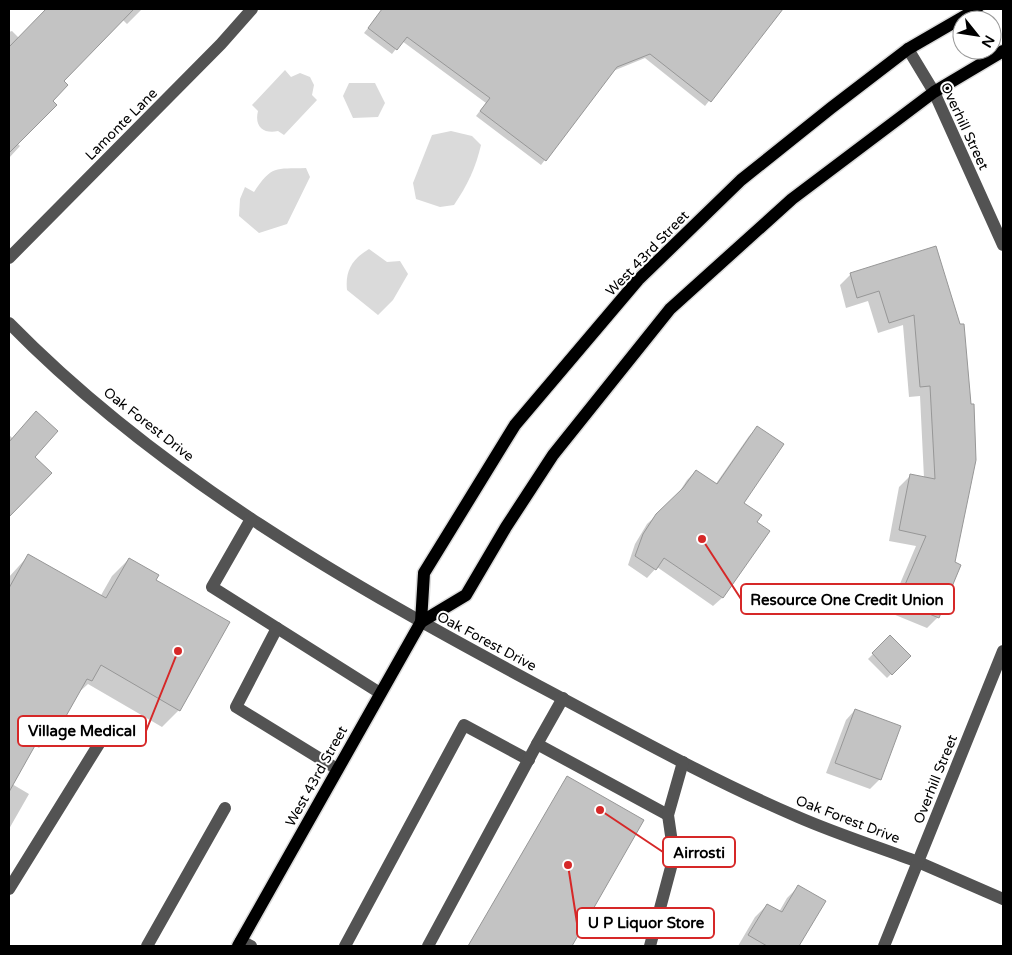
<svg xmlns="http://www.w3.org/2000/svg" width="1012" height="955" font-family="'Varela Round',sans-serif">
  <rect width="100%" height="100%" fill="#fff"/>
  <g fill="#dadada">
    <path d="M285,70L291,77L300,73L310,77L314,85L312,95L317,100L284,135L278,131C264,134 254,127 258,111L252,105Z"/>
    <path d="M349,83H375L385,103L378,117L353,118L343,96Z"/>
    <path d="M451,131L472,136L481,145C476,167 467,186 454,205L440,207L416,199L413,183L432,135Z"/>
    <path d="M306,168L310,177L287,224L259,233L239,216L240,199L245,187L254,192C272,165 275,169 306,168Z"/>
    <path d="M369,249L387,262L400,261L408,274L393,300L378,315L347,290C345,271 352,259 369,249Z"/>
  </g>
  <g fill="#0003">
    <path d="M44,9H142L127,24L122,19L62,81L51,101L17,143L20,146L9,158V32L12,31L19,38L46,11Z"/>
    <path d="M383,9H781L705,106L645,58L613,71L541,165L476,116L486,103L402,41L392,54L364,33Z"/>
    <path d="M935,248L938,617L927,628L888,612L916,546L889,541L899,487L910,476L924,478L920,396L909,397L903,325L878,333L868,301L846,308L840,285L851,274Z"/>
    <path d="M758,427L743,503L756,523L768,531L722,598L713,606L657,567L647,578L628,565L635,544L647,524L676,497L687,480L696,471L715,485L749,436Z"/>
    <path d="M9,435L50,473L9,515Z"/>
    <path d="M28,556L100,597L112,576L129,559L155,581L179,710L162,727L88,684L76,695L56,731L39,748L34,745L12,784L29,794L9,829V577Z"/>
    <path d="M890,637L909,656L887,678L868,659Z"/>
    <path d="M855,710L880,779L870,789L826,773L846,720Z"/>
    <path d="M567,777L642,821L570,946H468Z"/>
    <path d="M798,887L824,901L798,946H738L755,917L767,905L779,912L787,898Z"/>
  </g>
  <g fill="#c3c3c3" stroke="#979797">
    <path d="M46,9H134L64,81L68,85L53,101L57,105L9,153V47Z"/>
    <path d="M382,9H783L711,102L650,54L617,67L546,161L480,111L490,98L407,37L397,50L368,28Z"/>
    <path d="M936,246L960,324H964L971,404H974L976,460L955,562L961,565L939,618L898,601L926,536L899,530L910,474L935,479L930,386L920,387L914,315L889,323L879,291L857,298L850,273Z"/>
    <path d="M36,411L58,431L35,457L52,473L9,517V442Z"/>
    <path d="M757,426L784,444L744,503L762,515L757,522L770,531L723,598L664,558L656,570L635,556L643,534L656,514L683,488L696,470L717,484Z"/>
    <path d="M28,554L106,598L129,558L159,575L156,580L230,622L180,711L101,665L92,681L87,679L57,732L46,726L9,792V588Z"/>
    <path d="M890,635L911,656L892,675L872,653Z"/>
    <path d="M855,709L901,726L881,780L835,763Z"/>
    <path d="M567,776L644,820L572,946H468Z"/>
    <path d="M798,885L826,901L799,946H767L748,935L767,904L782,912Z"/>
  </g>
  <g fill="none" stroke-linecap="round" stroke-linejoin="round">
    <g stroke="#dbdbdb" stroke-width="15">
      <g id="major">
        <path d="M421,622L466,595L506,527L553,455L670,309L792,199L934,92L1003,51"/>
        <path d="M238,946L421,622L424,573L515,425L638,280L741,180L831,108L908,49L977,9"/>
      </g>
    </g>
    <g stroke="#535353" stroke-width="12">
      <path d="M908,49L934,92L1003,245"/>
      <path d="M9,258L221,44L252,9"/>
      <path d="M9,323C160,477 350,585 539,686C624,731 709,779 798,817C837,834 878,847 918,862C946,874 975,887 1003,899"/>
      <path d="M251,519L212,587L380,693"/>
      <path d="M277,628L236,707L337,769"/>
      <path d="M537,744L563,698"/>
      <path d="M9,889L102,739"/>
      <path d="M241,941L251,946"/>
      <path d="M147,946L225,808"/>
      <path d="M345,946L464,725L529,760"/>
      <path d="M428,946L537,744L668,815"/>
      <path d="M650,946L674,856L668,815L683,762"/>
      <path d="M884,946L1003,651"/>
    </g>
    <use href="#major" stroke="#000" stroke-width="12"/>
  </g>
  <g text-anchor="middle" stroke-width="4" stroke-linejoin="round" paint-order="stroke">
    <g font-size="14" fill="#000" stroke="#fff">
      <text transform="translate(121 124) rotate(-45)" y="5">Lamonte Lane</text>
      <text transform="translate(965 126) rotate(65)" y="5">Overhill Street</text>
      <text transform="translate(647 253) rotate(-46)" y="5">West 43rd Street</text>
      <text transform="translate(149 424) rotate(38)" y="5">Oak Forest Drive</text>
      <text transform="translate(487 641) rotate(28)" y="5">Oak Forest Drive</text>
      <text transform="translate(316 776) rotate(-61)" y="5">West 43rd Street</text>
      <text transform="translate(935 779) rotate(-68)" y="5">Overhill Street</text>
      <text transform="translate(848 819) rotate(21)" y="5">Oak Forest Drive</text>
    </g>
  </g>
  <path fill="none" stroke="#d62828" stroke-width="2" d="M702 539L741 599M178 651L146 731M600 810L663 852M568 865L577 923"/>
  <g fill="#d62828" stroke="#fff" stroke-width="2">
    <circle cx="702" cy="539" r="5"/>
    <circle cx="178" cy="651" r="5"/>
    <circle cx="600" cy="810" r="5"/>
    <circle cx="568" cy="865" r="5"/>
  </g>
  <g fill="#fff" stroke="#d62828" stroke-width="2">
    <rect x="741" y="584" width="213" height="30" rx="5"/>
    <rect x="18" y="716" width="128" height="30" rx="5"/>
    <rect x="663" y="837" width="72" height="30" rx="5"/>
    <rect x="577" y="908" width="137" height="30" rx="5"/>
  </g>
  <g font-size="15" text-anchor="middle" font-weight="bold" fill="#000">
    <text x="847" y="605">Resource One Credit Union</text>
    <text x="82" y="736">Village Medical</text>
    <text x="699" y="858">Airrosti</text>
    <text x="646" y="928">U P Liquor Store</text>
  </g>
  <rect width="1012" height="955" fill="none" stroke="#000000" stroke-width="20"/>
  <g transform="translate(977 35) rotate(120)"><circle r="24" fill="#ffffff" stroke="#999999"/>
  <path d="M0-4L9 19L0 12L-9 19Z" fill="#000000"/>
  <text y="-8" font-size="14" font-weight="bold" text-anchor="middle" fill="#000000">N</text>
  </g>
</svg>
